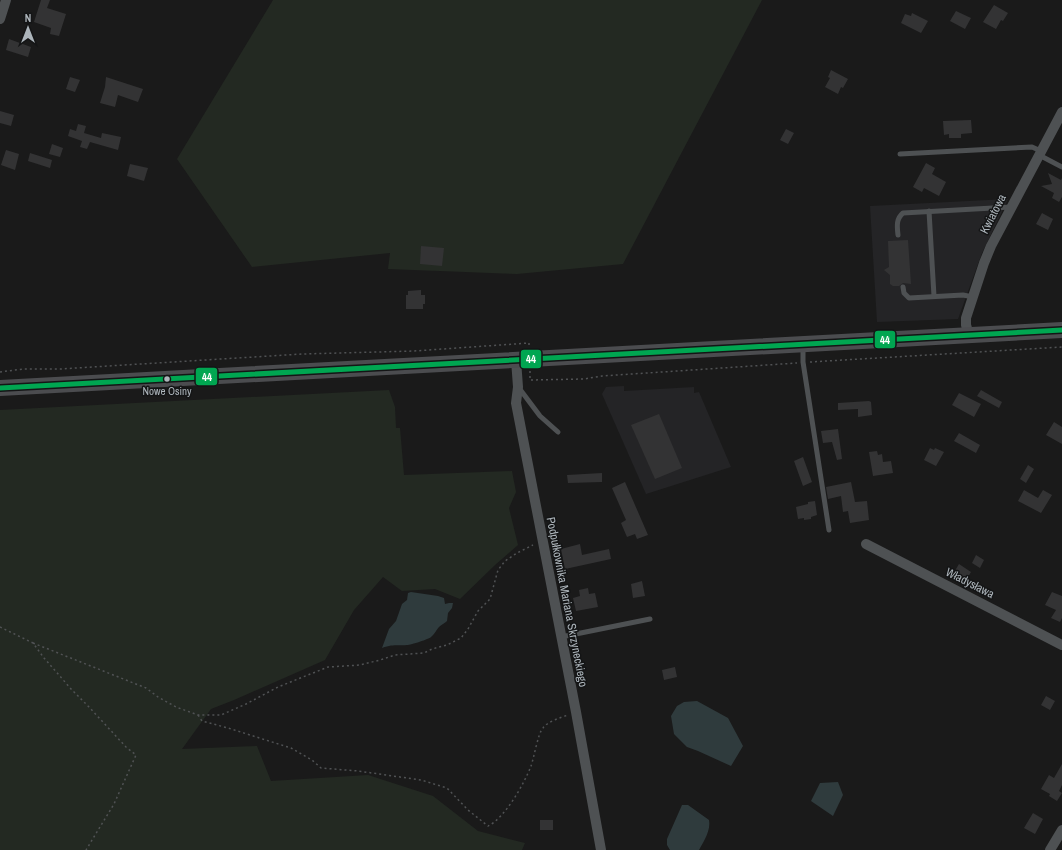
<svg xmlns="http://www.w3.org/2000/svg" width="1062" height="850" font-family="'Archivo Narrow',sans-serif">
  <rect width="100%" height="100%" fill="#1a1a1a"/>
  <g fill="#242426">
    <path d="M1008,199L982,253L958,319L877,322L870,206Z"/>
    <path d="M624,386V391L694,387V393L699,392L731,467L646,494L602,394L606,387Z"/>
  </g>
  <g fill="#232922">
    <path d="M273,0H762L623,264L517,274L388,269L390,253L252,267L177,159Z"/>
    <path d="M389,390L395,407L396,428H400L404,475L512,471L516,492L509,508L518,545L495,565L460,599L435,589L402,591L383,577L354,610L325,660L234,700L211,709L182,749L257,746L271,781L368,775L433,796L478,831L525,843L522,850H0V410Z"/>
  </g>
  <g fill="#2f3b3d">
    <path d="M411,592L438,596L444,598L445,604L449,603H453L452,608L448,613L447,621C444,624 442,624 439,627C436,630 435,634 431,637C429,639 411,645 407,645C396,646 393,644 382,648L389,629L396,621L402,604L407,600L408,593Z"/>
    <path d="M697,701L728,718L743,746L731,766L698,751L687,747L674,734L671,716L677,706L684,702Z"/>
    <path d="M838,782L843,795L833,816L811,801L820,783Z"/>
    <path d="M682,805H688L709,820C711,830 704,841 699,850H670L667,845V839Z"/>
  </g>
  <g fill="#333334">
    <path d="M41,0H50L47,8L66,14L59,36L50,34L51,28L34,22Z"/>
    <path d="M994,5L1008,13L1003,21L1001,20L996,29L983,22Z"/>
    <path d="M956,11L971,18L965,29L950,21Z"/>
    <path d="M912,13L928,21L921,33L901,23L905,14L911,16Z"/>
    <path d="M9,39L31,47L28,57L6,50Z"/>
    <path d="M831,70L848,79L843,88L841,87L838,94L825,87L830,78L828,77Z"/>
    <path d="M70,77L80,80L75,92L66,89Z"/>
    <path d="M106,77L143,89L138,102L118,95L115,107L100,103L105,87Z"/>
    <path d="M0,111L14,115L11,126L0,123Z"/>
    <path d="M971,120L972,133L961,134V138H949V134L944,135L943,121Z"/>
    <path d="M78,124L86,126L84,133L101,138L102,133L121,137L118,150L90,142L87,149L80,147L82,141L68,136L70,129L76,131Z"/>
    <path d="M786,129L794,133L788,144L780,140Z"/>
    <path d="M52,144L63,148L60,157L49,154Z"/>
    <path d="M6,150L19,154L15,170L1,165Z"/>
    <path d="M30,153L52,160L50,168L28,161Z"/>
    <path d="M926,163L935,168L932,174L946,182L939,196L924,188L922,192L913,187Z"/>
    <path d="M130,164L148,168L144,181L127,176Z"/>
    <path d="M1048,173L1061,180L1062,178V197L1059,202L1052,198L1054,193L1041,186L1052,184Z"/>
    <path d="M1042,213L1053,219L1048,230L1036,224Z"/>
    <path d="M908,240L911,284L903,283L899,286H893L890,284V275L884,270L889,267L888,241Z"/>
    <path d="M421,246L444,248L442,266L420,264Z"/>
    <path d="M421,290V295H425V304H423V309H406V295H408V291Z"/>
    <path d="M981,390L1002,402L999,408L977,396Z"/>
    <path d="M959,393L981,404L974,417L952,405Z"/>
    <path d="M869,401L871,402L872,415L858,417V409L838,410V403Z"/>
    <path d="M659,414L682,468L655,479L631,425Z"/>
    <path d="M1054,422L1062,427V444L1046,435Z"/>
    <path d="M838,429L842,459L837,460L832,442L823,443L821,431Z"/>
    <path d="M959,433L980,445L976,453L954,441Z"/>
    <path d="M930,448L934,450L935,448L944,452L936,466L924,460Z"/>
    <path d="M877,451L878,455L882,454L883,462L891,461L893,473L873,476L869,452Z"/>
    <path d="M803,457L812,482L803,486L794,461Z"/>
    <path d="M1028,465L1034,469L1026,483L1020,479Z"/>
    <path d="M602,473V482L568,483L567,475Z"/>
    <path d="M625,482L648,535L637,539L635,534L627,537L621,523L626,520L612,488Z"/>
    <path d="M851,482L855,502L867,501L869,520L850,523L848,511L843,512L841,496L828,499L826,487Z"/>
    <path d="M1024,490L1038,498L1043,490L1052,495L1041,513L1018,501Z"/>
    <path d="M815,501L817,515L811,517V519L804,520V518L798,519L796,507L808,504V502Z"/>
    <path d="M580,544L582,555L609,549L611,559L565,569L561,549Z"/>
    <path d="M976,555L984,560L980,568L972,563Z"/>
    <path d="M959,564L971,572L965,582L953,574Z"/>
    <path d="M642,581L645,596L633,598L631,584Z"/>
    <path d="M588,588L589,594L595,593L598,607L576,611L573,598L580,596L579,590Z"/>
    <path d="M1052,592L1062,596V618L1060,622L1051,618L1056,610L1045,605Z"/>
    <path d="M675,667L677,677L664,680L662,670Z"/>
    <path d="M1046,696L1055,701L1050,710L1041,705Z"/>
    <path d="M1062,764V785L1059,791L1062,793L1057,801L1049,796L1050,794L1041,789L1049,775L1054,778Z"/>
    <path d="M1033,813L1043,819L1035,834L1024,828Z"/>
    <rect x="540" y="820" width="13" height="10"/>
  </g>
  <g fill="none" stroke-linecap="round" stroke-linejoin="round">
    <g stroke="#505254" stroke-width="1.5" stroke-dasharray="2 3" stroke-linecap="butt">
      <path d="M810,362L1062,347"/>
      <path d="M530,371V380L584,379L602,376L797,363"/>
      <path d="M0,372L23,369H60L302,354L414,351L529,343V346"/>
      <path d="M0,627L33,643L44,658L72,690L89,707L126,747L136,755L114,804L86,850"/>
      <path d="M33,643L146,688L158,697L176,707L198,715H221L246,704L278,687L328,667L360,665L380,660L395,655L424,653L432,649L447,645L461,638L468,629L478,611L490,599L498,570L505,561L517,553L533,545"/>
      <path d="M198,715L202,721L228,728L291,748L312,760L321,768L358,771L421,780L447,788L468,810L488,826C505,818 524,784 531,766C534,758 538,733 543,728C548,721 560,718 568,715"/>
    </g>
    <g stroke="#4e5153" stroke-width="5">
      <path d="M900,154L1032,147L1041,151"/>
      <path d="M1039,155L1062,167"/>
      <path d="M929,211L934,296"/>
      <path d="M898,235C897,226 896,219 903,213L1011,207"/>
      <path d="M903,287L904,293L909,298L963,295L973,297"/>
      <path d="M803,345V362L829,530"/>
      <path d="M519,388L540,416L558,432"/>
      <path d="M561,637L650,619"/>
    </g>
    <g stroke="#4e5153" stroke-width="10">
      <path d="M0,19L6,0"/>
      <path d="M969,335L966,325V318L984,263L991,246L1062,112"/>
      <path d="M516,360L518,387L516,403L576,712L601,850"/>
      <path d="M866,544L1062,645"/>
      <path d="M1050,850L1062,830"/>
    </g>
    <path stroke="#4b4c4f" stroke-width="16" d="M0,388L1062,330"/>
    <g stroke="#141516" stroke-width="8">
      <path id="bus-1" d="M0,388L1062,330"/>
    </g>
    <use href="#bus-1" stroke="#00a651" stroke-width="5"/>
  </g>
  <circle fill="#acb4ba" stroke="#141516" stroke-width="1.5" cx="167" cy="379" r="3.5"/>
  <g text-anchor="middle" stroke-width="3" stroke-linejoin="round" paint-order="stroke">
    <g font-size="11" fill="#acb4ba" stroke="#141516">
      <text x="167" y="395">Nowe Osiny</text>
    </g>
    <g font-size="12" fill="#acb4ba" stroke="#141516">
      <text transform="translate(993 214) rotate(-63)" y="4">Kwiatowa</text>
      <text transform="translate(970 583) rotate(27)" y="4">Władysława</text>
      <text transform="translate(567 602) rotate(79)" y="4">Podpułkownika Mariana Skrzyneckiego</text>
    </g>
  </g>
  <g stroke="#141516" stroke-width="1.5">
    <rect x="874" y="330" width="22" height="19" rx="4" fill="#00a651"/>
    <rect x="520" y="349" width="22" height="20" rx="4" fill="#00a651"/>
    <rect x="195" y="367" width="23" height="19" rx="4" fill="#00a651"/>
  </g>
  <g font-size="11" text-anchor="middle" font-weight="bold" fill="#fff">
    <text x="885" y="344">44</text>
    <text x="531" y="363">44</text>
    <text x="207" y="381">44</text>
  </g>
  <g transform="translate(28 28)" stroke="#141516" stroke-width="3" paint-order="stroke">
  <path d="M0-3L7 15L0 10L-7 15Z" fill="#acb4ba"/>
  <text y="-6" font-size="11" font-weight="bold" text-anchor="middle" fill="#acb4ba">N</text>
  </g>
</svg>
